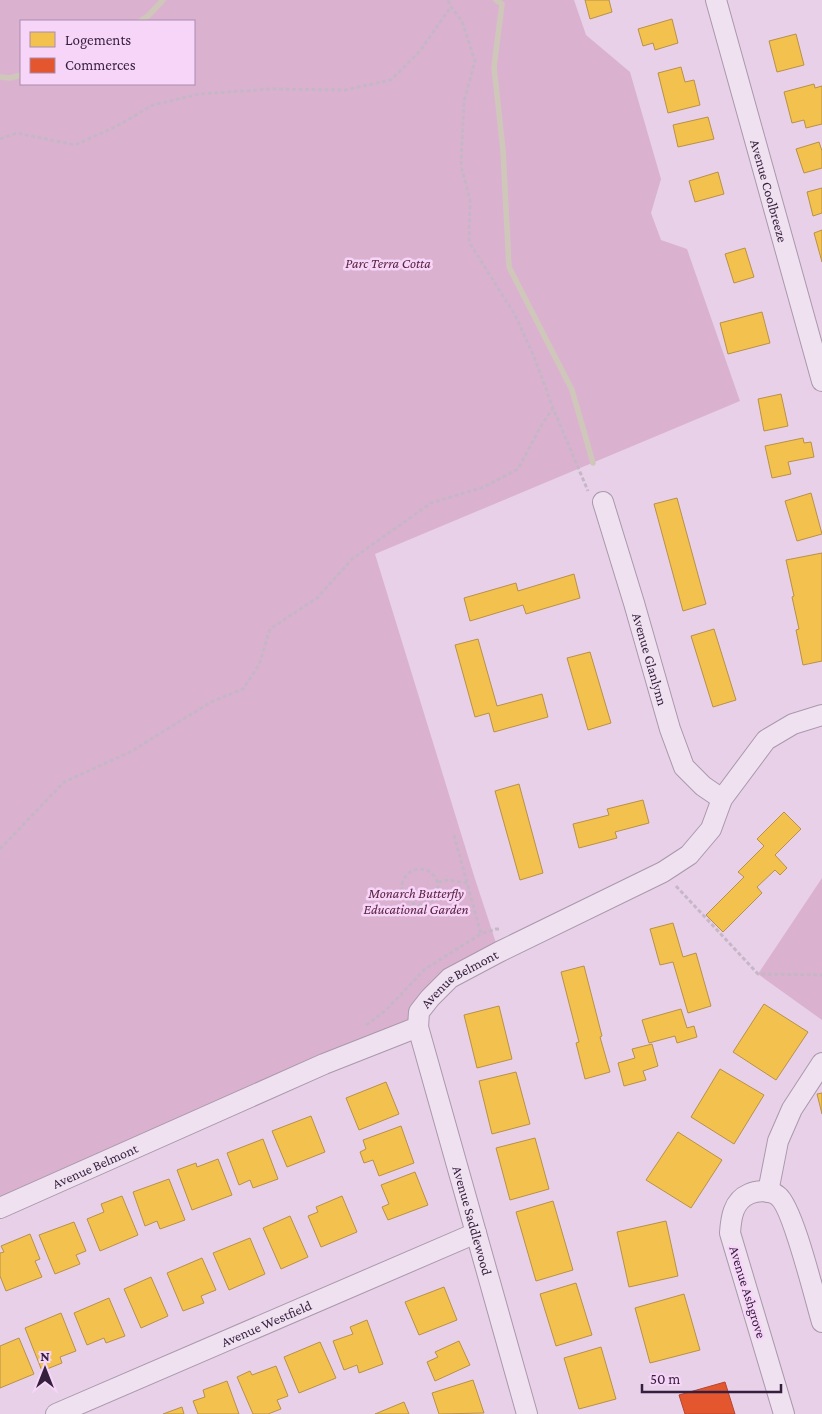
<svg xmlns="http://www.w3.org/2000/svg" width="822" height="1414" font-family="'Crimson Pro',serif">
  <rect width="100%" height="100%" fill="#e7d0e8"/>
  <g fill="#dbb1d0" fill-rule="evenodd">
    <path d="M0,0H574L586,35L630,72L661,179L651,213L661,240L687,249L740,401L375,554L475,879L499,952L450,978L418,1027L0,1208ZM21,21H194V84H21Z"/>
    <path d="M822,878V1020L758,974Z"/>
  </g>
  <g fill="#f2c14e" stroke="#b99049">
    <path d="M585,0H609L612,12L590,19Z"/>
    <path d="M672,19L678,43L655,50L653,43L643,46L638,29Z"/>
    <path d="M796,34L804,65L777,72L769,41Z"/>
    <path d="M681,67L685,82L694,80L700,105L668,113L658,73Z"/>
    <path d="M814,84L815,88L822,86V124L806,128L804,120L792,123L784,92Z"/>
    <path d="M708,117L714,139L678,147L673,125Z"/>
    <path d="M819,142L822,151V168L804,173L796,149Z"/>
    <path d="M718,172L724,194L695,202L689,181Z"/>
    <path d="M822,188V213L813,216L807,192Z"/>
    <path d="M822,230V262L814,233Z"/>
    <path d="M745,248L754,277L734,283L725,254Z"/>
    <path d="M762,312L770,343L728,354L720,323Z"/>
    <path d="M781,394L788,426L764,431L758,399Z"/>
    <path d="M803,438L804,443L811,442L814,457L788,462L791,474L772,478L765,446Z"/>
    <path d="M811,493L822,534L797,541L785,501Z"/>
    <path d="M677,498L706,604L683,611L654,504Z"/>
    <path d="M822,553V661L803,665L796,630L799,629L792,597L794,596L786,560Z"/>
    <path d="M574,574L580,598L526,614L523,605L470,621L464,598L516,583L518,591Z"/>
    <path d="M714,629L736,700L713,707L691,636Z"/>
    <path d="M478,639L497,706L542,694L548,717L494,732L489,713L475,717L455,645Z"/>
    <path d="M590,652L611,723L588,730L567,658Z"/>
    <path d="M519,784L543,873L520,880L495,791Z"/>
    <path d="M643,800L649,823L615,832L617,838L579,848L573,824L609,815L607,809Z"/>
    <path d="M784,812L801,829L775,855L787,868L780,875L775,870L757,887L762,893L723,932L706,915L744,877L738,872L764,846L757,839Z"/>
    <path d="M673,923L683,957L696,953L711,1006L688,1013L673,962L660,965L650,929Z"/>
    <path d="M584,966L602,1036L600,1037L610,1072L585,1079L576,1043L579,1042L561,972Z"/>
    <path d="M764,1004L808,1032L776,1080L733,1052Z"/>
    <path d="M499,1006L512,1059L477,1068L464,1015Z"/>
    <path d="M681,1009L687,1028L694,1026L697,1037L677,1043L675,1036L649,1043L642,1020Z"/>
    <path d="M652,1044L658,1066L643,1071L646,1080L624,1086L618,1063L635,1058L632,1049Z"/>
    <path d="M720,1069L764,1095L734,1144L691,1117Z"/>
    <path d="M516,1072L530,1124L492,1134L479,1081Z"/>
    <path d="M386,1082L399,1114L359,1130L346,1098Z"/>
    <path d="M822,1093V1114L817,1094Z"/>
    <path d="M311,1116L325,1152L287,1167L272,1131Z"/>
    <path d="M401,1126L414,1163L379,1176L373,1160L364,1163L360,1152L366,1149L363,1140Z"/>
    <path d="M678,1132L722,1160L691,1208L646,1180Z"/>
    <path d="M535,1138L549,1189L510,1200L496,1148Z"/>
    <path d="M263,1139L278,1179L253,1188L250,1180L239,1185L227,1153Z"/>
    <path d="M218,1159L232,1195L192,1210L177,1170L196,1163L197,1167Z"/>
    <path d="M415,1172L428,1205L388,1220L382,1207L389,1204L381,1185Z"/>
    <path d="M169,1179L185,1220L160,1229L157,1221L145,1226L133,1192Z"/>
    <path d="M122,1196L138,1235L100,1251L87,1219L104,1212L101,1204Z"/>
    <path d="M342,1196L357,1232L321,1247L308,1216L318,1212L316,1207Z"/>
    <path d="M553,1201L573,1270L536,1281L516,1212Z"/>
    <path d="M290,1216L308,1257L281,1269L263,1228Z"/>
    <path d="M666,1221L678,1276L629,1287L617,1232Z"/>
    <path d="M74,1222L86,1251L76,1255L80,1264L55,1274L39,1235Z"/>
    <path d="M30,1234L40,1259L35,1261L42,1277L6,1291L0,1276V1253L4,1252L1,1246Z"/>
    <path d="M250,1238L265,1274L229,1290L213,1253Z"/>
    <path d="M202,1258L216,1290L201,1296L204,1303L183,1311L167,1273Z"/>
    <path d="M151,1277L168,1316L141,1328L124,1289Z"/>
    <path d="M576,1283L592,1335L556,1346L540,1294Z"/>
    <path d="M444,1287L457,1320L419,1335L405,1302Z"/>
    <path d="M684,1294L700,1350L650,1363L635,1308Z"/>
    <path d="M109,1298L125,1336L106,1343L104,1338L87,1345L74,1313Z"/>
    <path d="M61,1313L76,1351L60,1357L62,1363L42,1371L25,1328Z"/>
    <path d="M367,1320L383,1364L359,1373L357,1365L344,1370L333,1341L353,1334L350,1327Z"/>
    <path d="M19,1338L34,1374L0,1388V1346Z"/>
    <path d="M459,1341L470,1365L435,1381L427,1362L438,1357L435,1352Z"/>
    <path d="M320,1342L336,1378L299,1393L284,1357Z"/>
    <path d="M601,1347L616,1399L579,1409L564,1358Z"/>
    <path d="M276,1366L288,1396L277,1400L281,1409L268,1414H253L237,1377L250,1371L252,1375Z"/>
    <path d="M473,1380L484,1413L439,1414L432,1393Z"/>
    <path d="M227,1381L239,1414H198L193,1401L205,1397L203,1390Z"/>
    <path d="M404,1402L409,1414H375Z"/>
    <path d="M182,1407L184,1414H163Z"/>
  </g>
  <path fill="#e4572e" stroke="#b04633" d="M725,1382L735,1414H685L679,1395Z"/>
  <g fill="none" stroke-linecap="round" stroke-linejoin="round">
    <g stroke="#cfc8ba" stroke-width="5.5">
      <path d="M496,0L502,4L494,67L503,150L509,267L572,390L593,463"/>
      <path d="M140,21L148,16L163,0"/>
      <path d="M0,77L10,78L21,75"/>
    </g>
    <g stroke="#aa98ad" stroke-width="22">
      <g id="minor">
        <path id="s1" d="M716,0L822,381"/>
        <path id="s2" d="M603,502L634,603L670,729L684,767L703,786L722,799"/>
        <path id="s3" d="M418,1027L527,1414"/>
        <path d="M768,1192L778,1141L792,1109L822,1063"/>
        <path id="s4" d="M0,1208L324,1064L418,1027L419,1012L430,998L450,978L499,952L663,872L689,855L711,829L722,799L766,740L793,724L822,715"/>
        <path id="s5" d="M56,1414L476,1233"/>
        <path d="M784,1414L730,1233C731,1218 733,1201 749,1194C757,1190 771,1190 778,1196C793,1207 815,1299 822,1322"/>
      </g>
    </g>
    <g stroke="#c6b7c8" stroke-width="3" stroke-dasharray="4 2.5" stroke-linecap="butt">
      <path d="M448,0L451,7L462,21L475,61L464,101L461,166L470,200L469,242L515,315L535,359L553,408L588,491"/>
      <path d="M0,139L17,133L75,145L117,126L153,105L199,94L271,89L345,90L391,80L420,51L450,8"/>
      <path d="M454,835L481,934"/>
      <path d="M0,849L64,782L130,752L211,702L243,689L259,665L270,629L317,598L352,559L431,503L484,487L518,469L542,424L553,408"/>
      <circle cx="420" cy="887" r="18"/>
      <path d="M438,882L448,880L467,883"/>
      <path d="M676,886L758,974L822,975"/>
      <path d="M366,1025L385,1011L425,969L481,934L496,929H501"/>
    </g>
    <use href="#minor" stroke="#efe1f0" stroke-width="20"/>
  </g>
  <g text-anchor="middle" stroke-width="5" stroke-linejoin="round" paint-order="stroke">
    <g font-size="14" fill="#351e3e" stroke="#f7d5f9">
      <text dy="5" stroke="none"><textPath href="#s1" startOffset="198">Avenue Coolbreeze</textPath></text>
      <text dy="5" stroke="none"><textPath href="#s2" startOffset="164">Avenue Glanlynn</textPath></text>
      <text dy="5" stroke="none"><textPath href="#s4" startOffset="524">Avenue Belmont</textPath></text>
      <text dy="5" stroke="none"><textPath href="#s4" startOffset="104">Avenue Belmont</textPath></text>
      <text dy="5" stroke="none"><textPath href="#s3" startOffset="201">Avenue Saddlewood</textPath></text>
      <text transform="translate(748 1292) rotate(73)" y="5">Avenue Ashgrove</text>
      <text dy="5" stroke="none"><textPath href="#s5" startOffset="229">Avenue Westfield</textPath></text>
    </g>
    <g font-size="14" font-style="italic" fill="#5c2240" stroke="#f7d5f9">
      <text x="388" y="268">Parc Terra Cotta</text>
      <text x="416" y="898">Monarch Butterfly<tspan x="416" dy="16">Educational Garden</tspan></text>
    </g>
  </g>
  <rect x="20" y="20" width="175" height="65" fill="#f7d5f9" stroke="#a98cae"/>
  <rect x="30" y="32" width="25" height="15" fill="#f2c14e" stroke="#a98cae"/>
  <text x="65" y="45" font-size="15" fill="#351e3e">Logements</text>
  <rect x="30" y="58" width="25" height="15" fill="#e4572e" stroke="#a98cae"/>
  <text x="65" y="70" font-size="15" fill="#351e3e">Commerces</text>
  <g transform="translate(45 1369)" stroke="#f7d5f9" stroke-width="4" paint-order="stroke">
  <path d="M0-4L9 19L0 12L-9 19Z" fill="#351e3e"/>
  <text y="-8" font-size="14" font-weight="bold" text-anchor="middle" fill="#351e3e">N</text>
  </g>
  <path d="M642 1384v8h139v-8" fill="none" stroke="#351e3e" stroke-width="2.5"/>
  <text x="650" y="1384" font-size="15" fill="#351e3e" stroke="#f7d5f9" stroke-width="4" paint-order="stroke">50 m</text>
</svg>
